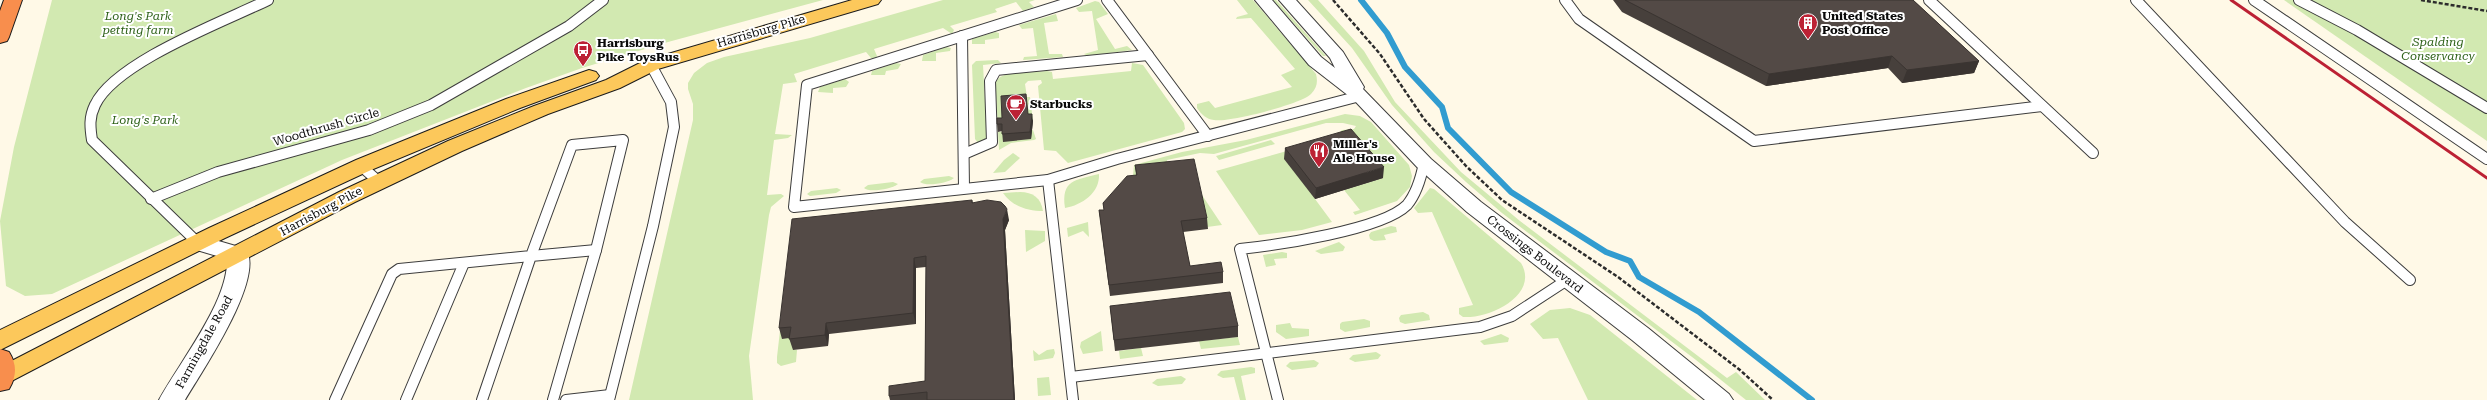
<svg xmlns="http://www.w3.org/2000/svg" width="2487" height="400" font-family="'Roboto Serif',serif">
  <rect width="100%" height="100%" fill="#fff9e7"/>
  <g fill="#d2e9b1">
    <path d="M52,0H823L668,42L582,68L526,88L342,160L52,294L25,296L6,286L0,221L14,147Z"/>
    <path d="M943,0H1035L1029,2L1034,7L1023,11L1016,2L995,9L997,12L950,26L954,30L952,34L943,28L874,49L877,56L876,58H871L866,52L794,74L797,82L783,84L775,134L792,135L788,138L774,140L767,195L781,194L784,196L771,207L769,215L749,356L753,400H629L693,120V104L688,89V83L694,73L707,63L724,57L810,38Z"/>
    <path d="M1237,0H1253L1316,74C1318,82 1317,88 1311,94C1302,104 1227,123 1214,120C1206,119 1202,115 1197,108V104L1209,101L1215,108L1292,87L1281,75L1295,69L1251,18L1236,19L1237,17L1248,14Z"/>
    <path d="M1273,0H1276L1326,56H1323Z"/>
    <path d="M1308,0H1318L1364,51L1395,102L1461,172L1520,221L1727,378L1736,372L1765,400H1746L1696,360L1502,213L1466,182L1434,152L1392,105L1352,48Z"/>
    <path d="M2284,0H2487V141Z"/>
    <path d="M1095,1L1099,2L1108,14L1096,19L1115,49L1127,46L1132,50L1088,56L1084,54L1098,50L1092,11L1079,12L1076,8Z"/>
    <path d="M1056,14L1058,21L1044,23L1049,54H1062L1063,57L1023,60L1024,57L1037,56L1033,28L1022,29L1019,25Z"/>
    <path d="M995,32L999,33V38L985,40V44H972V39Z"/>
    <path d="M946,47L951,48L950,51L936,53V61H922L923,55Z"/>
    <path d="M998,60L1001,63L983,65L987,138L978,143L975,139L972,65L976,61Z"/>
    <path d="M896,63L901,64L898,69L886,71L885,75H871L872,71Z"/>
    <path d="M1132,63L1143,65L1184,123L1185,129L1182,132L1068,163L1056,151L1044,150L1038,86L1042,83L1041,80L1028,81L1025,84L1027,97H1030L1033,121L998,126L995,82L1000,77L1007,74L1047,71L1052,72L1053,79L1131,71Z"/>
    <path d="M845,79L849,82L846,87L833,88V93L818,92L820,87Z"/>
    <path d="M1345,114L1360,116L1371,122L1409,165L1412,176L1410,187L1397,201L1355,215L1353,212L1360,210L1344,190L1383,178L1336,136L1342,130L1354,129L1356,126L1343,123H1326L1214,154L1200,153L1167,160L1168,172L1132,186L1134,165L1182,152L1246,140Z"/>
    <path d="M1033,130L1036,139L1034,140L1011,143L999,150L998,132Z"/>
    <path d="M1271,140L1275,144L1219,160L1216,156Z"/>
    <path d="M1301,147L1315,199L1332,222L1302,230L1259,235L1216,171Z"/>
    <path d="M1013,153L1020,158L1005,172L993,173L1004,160Z"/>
    <path d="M1099,174C1100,193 1082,205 1065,208C1061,180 1075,180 1099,174Z"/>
    <path d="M949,176L954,178C948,183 926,187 920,182L924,179Z"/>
    <path d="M893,182L898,184C892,189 869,193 864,188L868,185Z"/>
    <path d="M837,188L841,190L836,193L810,196L807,194L811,191Z"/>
    <path d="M1430,188L1434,189L1521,263C1540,295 1489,319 1463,317L1459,314V308L1473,305L1432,212L1418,213L1414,208Z"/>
    <path d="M1020,192C1033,192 1041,198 1043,211C1027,211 1012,206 1003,193Z"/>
    <path d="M1200,192L1222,225L1207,227Z"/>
    <path d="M1088,222L1089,237L1083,231L1068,237L1067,228Z"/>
    <path d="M1391,226L1396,227L1397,232L1384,235L1386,240L1374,241L1370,239L1369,235L1371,232Z"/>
    <path d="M1025,230L1045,231V241L1026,252Z"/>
    <path d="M1339,242L1345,247L1343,251L1321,254L1315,251Z"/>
    <path d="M1282,252L1287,253V258L1274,259L1276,265L1266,267L1263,255Z"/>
    <path d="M785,287L794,338L793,350H797L796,362L781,366L777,363V357Z"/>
    <path d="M1570,308L1590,315L1697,400H1588L1558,338L1543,339L1530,324L1550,310Z"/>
    <path d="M1423,312L1429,315L1430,320L1405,324L1400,322L1399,318L1401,315Z"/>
    <path d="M1364,319L1370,321V327L1345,332L1340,329V324L1342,322Z"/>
    <path d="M1290,323L1292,328L1309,329V336L1286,339L1276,332V325Z"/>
    <path d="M1101,331L1103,351L1083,354L1080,347L1081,342Z"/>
    <path d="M1501,334L1509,338L1508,342L1484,345L1480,341Z"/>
    <path d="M1238,337L1240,345L1201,349L1199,341Z"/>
    <path d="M1141,348L1143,356L1120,359L1119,351Z"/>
    <path d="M1054,349L1055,353L1053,358L1034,361L1033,350L1039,355L1047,350Z"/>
    <path d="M1376,352L1381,355L1378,359L1355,362L1349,359L1353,355Z"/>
    <path d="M1314,360L1319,363L1316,367L1292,370L1286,366L1290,362Z"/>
    <path d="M1251,367L1255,368V373L1241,376L1246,400H1240L1234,377L1223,378L1217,375L1221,371Z"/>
    <path d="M1181,376L1186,379L1182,384L1158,386L1152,383L1157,379Z"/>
    <path d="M1049,377L1051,395L1038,396L1037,378Z"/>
  </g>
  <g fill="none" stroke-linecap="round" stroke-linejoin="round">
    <path stroke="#319cd0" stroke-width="6" d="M1361,0L1387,33L1405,67L1442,107L1448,128L1511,192L1606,252L1630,261L1639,277L1699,312L1812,400"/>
    <g stroke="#3d3d3d" stroke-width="12">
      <g id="service">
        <path d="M1077,0L807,85L794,207L1048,180L1117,159L1360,96"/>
        <path d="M1107,0L1208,136"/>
        <path d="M1565,0L1579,19L1754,141L2042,106"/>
        <path d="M1929,0L2093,153"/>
        <path d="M2136,0L2345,222L2410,280"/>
        <path d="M2254,0L2487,159"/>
        <path d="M2299,0L2357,30L2487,108"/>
        <path d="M962,36L964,188"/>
        <path d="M964,154L992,142L990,81L996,70L1148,55"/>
        <path d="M360,165L378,181"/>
        <path d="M1048,180L1073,400"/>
        <path d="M151,199L218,172L369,130L431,105L569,26L603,0"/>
        <path d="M198,243L92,140C90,127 89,117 95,105C115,62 225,21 268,0"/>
        <path d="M1071,377L1480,327L1512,316L1567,280"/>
        <path d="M335,400L392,274L399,269L531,256L572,145L623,140L596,250L553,400"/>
        <path d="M406,400L464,263"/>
        <path d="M482,400L531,256L596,250"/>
        <path d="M566,400L610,395"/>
        <path d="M609,400L653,226L674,127L671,102L651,65"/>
        <path d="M1278,400L1240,249C1277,245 1382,230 1407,205C1417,193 1421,178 1424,163"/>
      </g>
    </g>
    <g stroke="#3d3d3d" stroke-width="2">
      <path id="minor" d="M1255,0H1272L1321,57L1335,68L1330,58L1279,0H1296L1343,52L1364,87L1363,89L1431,159L1481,202L1648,328L1729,394L1733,400H1705L1632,340L1467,212L1417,167L1354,100L1309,65Z"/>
    </g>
    <g stroke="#3d3d3d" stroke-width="2">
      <path id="tertiary" d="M198,235L246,249C265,279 202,371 185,400H159C179,363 229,301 227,259L190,248L187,243L190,238Z"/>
    </g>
    <g stroke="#1b1b1b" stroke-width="2">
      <g id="primary">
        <path d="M852,0H881L878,4L658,69L620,88L548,114L462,151L355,202L0,387V367L339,192L448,141L534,106L606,80L644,61Z"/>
        <path d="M589,70L596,72L599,76L596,80L520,108L371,170L225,238L0,350V330L209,228L356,160L506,99Z"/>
      </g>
    </g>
    <g stroke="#1b1b1b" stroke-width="2">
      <g id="motorway">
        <path d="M4,0H22L9,37L7,41L0,43V11Z"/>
        <path d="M0,349L9,352C17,365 17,375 9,389L0,391Z"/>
      </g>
    </g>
    <g stroke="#2c2c2c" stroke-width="2.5" stroke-dasharray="4 2" stroke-linecap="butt">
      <path d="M1333,0L1380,54L1424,119L1466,166L1502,200L1618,277L1740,370L1773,400"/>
      <path d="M2421,0L2487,11"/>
    </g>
    <use href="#service" stroke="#fff" stroke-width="10"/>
    <use href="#minor" fill="#fff" fill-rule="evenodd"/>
    <use href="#tertiary" fill="#fff" fill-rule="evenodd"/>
    <use href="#primary" fill="#fcc85b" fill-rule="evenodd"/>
    <use href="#motorway" fill="#f88e4d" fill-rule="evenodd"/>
    <path stroke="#bc2134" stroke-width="3" d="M2231,0L2487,178"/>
  </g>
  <g fill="#47403c">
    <path d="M1613,0H1913L1979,61L1974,73L1902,83L1888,68L1766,86L1622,12Z"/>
    <path d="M1028,114L1033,121L1031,139L1003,142L1002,131L998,132L997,124L1002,118Z"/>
    <path d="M1285,148L1383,178L1315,199L1284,159Z"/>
    <path d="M1135,165L1207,218L1208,229L1183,232L1190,266L1223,272V283L1110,296L1099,210H1104L1103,203L1136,175Z"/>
    <path d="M972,200L973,203L1009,220L1005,230L1015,400H890L889,396L925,381L926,267L916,268V324L829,334L828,346L793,350L789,338L782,339L779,328Z"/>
    <path d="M1110,306L1238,326V337L1115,351Z"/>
  </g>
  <g fill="#3a3431">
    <path d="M1892,56L1888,68L1766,86L1769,74Z"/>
    <path d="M1979,61L1974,73L1902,83L1907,70Z"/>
    <path d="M1032,114L1033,121L1031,139L1030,132Z"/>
    <path d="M1384,167L1383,178L1315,199L1316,188Z"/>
    <path d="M1007,209L1009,220L1005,230L1015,400H1014L1003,219Z"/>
    <path d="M914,258L916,268V324L913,313Z"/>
    <path d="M826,323L829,334L828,346L825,335Z"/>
  </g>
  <g fill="#534a46" stroke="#3a3431">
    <path d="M1625,0H1913L1979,61L1907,70L1892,56L1769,74Z"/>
    <path d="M1026,94L1028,114H1032L1030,132L1002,134V124H997V118H1002L1001,96Z"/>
    <path d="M1351,129L1384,167L1316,188L1285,148Z"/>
    <path d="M1194,159L1207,218L1181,221L1190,266L1221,262L1223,272L1109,285L1099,210H1104L1103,203L1127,176L1137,175L1135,165Z"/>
    <path d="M972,200V203L987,200L1001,202L1005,206L1007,209L1003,219L1014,400H927V392L889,396V386L925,381L926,256L914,258L913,313L826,323L825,335L789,339L791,327L779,328L792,219Z"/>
    <path d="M1230,292L1238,326L1114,340L1110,306Z"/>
  </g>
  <defs>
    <g id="building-pin" transform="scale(1)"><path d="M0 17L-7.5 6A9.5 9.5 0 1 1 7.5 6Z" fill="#bc2134" stroke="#fff"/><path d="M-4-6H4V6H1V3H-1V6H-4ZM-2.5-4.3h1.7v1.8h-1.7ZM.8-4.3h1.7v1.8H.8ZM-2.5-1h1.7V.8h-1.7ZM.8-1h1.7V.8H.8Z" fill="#fff"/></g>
    <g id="bus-pin" transform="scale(1)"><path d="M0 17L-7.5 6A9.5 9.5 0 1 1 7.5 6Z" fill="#bc2134" stroke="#fff"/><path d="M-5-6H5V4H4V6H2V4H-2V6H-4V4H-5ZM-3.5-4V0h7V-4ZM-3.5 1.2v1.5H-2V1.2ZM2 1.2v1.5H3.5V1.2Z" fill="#fff"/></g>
    <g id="cafe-pin" transform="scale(1)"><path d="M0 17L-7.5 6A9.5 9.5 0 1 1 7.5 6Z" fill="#bc2134" stroke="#fff"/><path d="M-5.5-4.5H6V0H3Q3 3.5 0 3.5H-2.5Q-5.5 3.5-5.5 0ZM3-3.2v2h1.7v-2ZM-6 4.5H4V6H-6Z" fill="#fff"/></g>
    <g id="restaurant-pin" transform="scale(1)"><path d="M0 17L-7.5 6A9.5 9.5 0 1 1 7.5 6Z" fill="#bc2134" stroke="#fff"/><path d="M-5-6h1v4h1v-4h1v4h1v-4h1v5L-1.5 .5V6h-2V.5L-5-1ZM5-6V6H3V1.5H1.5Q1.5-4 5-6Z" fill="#fff"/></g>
  </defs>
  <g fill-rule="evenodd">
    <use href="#building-pin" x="1808" y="23"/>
    <use href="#bus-pin" x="583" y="50"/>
    <use href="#cafe-pin" x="1016" y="104"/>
    <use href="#restaurant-pin" x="1319" y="151"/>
  </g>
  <g text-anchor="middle" stroke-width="4" stroke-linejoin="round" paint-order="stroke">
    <g font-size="12" font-style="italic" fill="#2f621a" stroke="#fff">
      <text x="138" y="20">Long's Park<tspan x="138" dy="14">petting farm</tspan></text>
      <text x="2438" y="46">Spalding<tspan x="2438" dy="14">Conservancy</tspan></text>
      <text x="145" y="124">Long's Park</text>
    </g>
    <g font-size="12" font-weight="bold" fill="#0a0a0a" stroke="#fff" text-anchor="start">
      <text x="1822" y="20">United States<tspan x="1822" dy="14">Post Office</tspan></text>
      <text x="597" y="47">Harrisburg<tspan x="597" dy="14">Pike ToysRus</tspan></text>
      <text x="1030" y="108">Starbucks</text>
      <text x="1333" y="148">Miller's<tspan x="1333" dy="14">Ale House</tspan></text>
    </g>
    <g font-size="12" fill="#0a0a0a" stroke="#fff">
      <text transform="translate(761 31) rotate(-16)" y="4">Harrisburg Pike</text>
      <text transform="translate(326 127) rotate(-16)" y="4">Woodthrush Circle</text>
      <text transform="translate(321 211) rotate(-28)" y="4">Harrisburg Pike</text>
      <text transform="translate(1535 254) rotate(38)" y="4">Crossings Boulevard</text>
      <text transform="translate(204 342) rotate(-61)" y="4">Farmingdale Road</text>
    </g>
  </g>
</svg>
